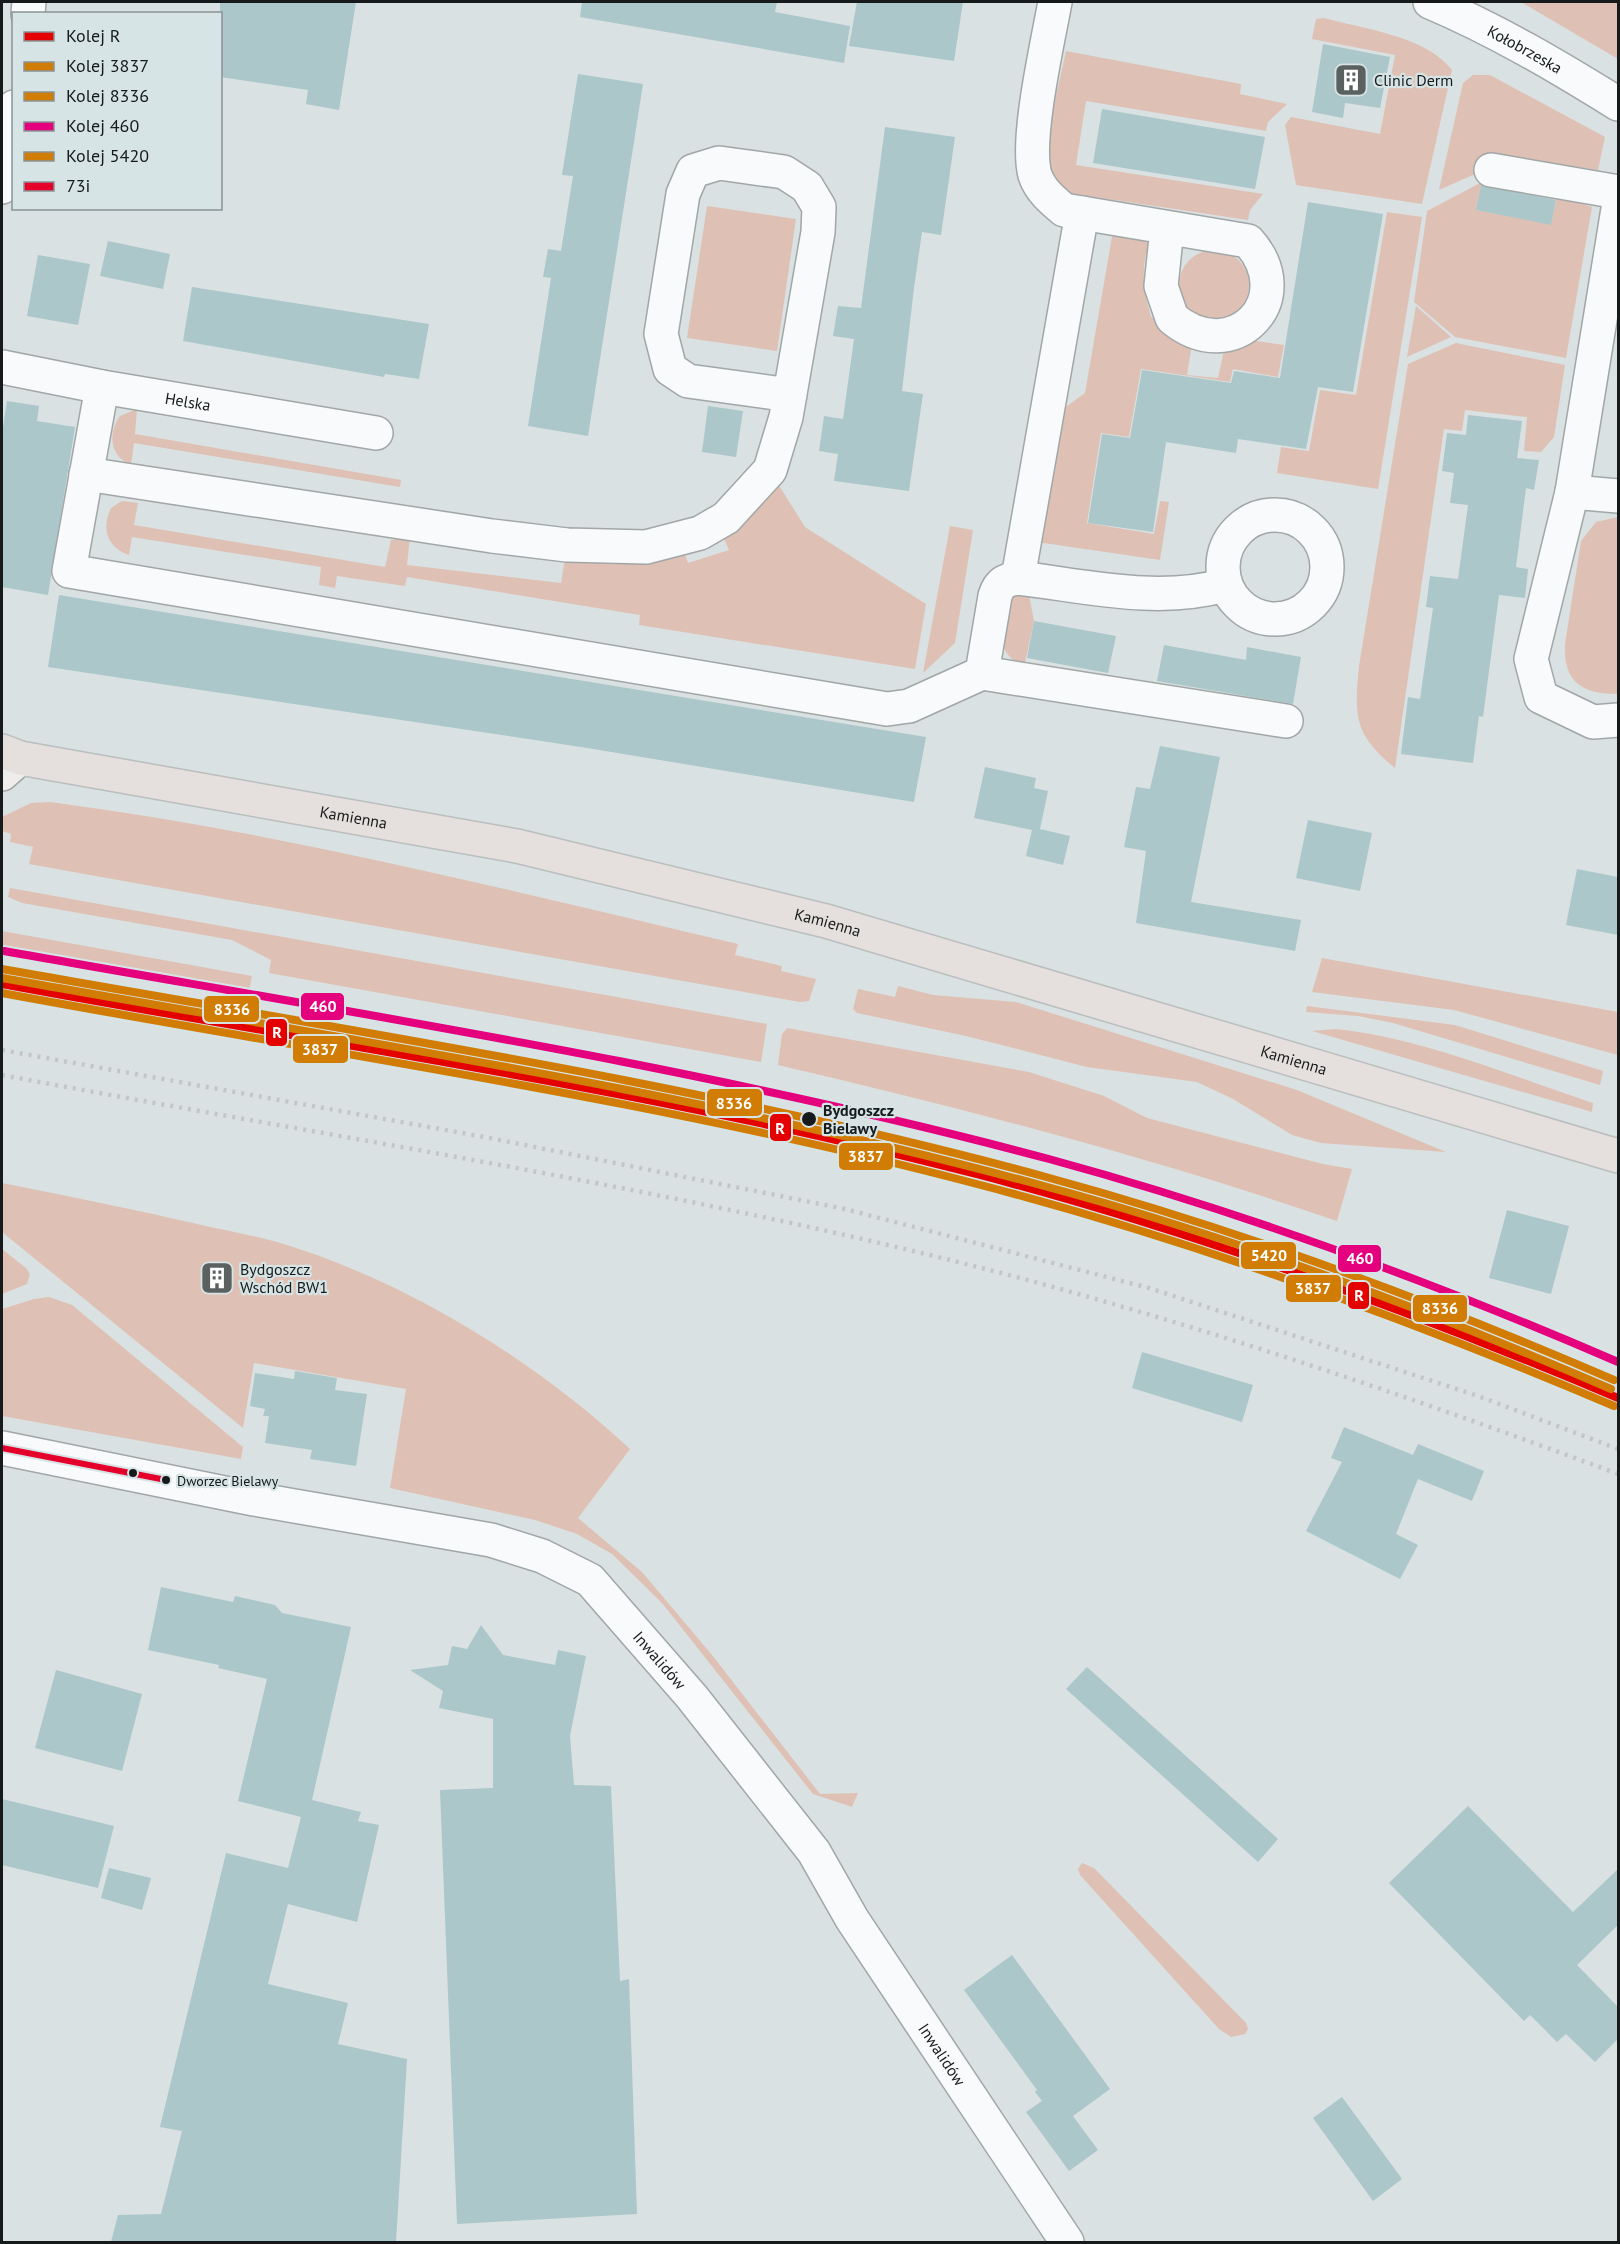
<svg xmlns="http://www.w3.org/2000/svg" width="1620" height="2244" font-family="'PT Sans',sans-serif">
  <rect width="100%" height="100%" fill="#dae1e2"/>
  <g fill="#dec1b4">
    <path d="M1521,2H1618V59Z"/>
    <path d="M1324,18C1364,29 1426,36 1452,70L1422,204L1296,185L1285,125L1291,117L1380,134L1395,55L1312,39L1316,19Z"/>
    <path d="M1066,51L1241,84L1240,94L1287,104L1268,122L1266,131L1086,101L1076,165L1263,194L1250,210L1248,220L1061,192C1057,186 1051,179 1049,172C1041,149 1061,77 1066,51Z"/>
    <path d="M1473,75H1490L1605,137L1598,170L1484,154L1475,174L1439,190L1463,83Z"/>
    <path d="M1482,182L1476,210L1551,224L1557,196L1592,207L1566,358L1455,337L1414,302L1427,211Z"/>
    <path d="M707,206L796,219L777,351L687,338Z"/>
    <path d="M1387,212L1422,217L1378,489L1277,473L1281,447L1309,451L1320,390L1356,395Z"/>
    <path d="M1113,231L1151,238C1140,265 1143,289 1151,317L1166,323L1192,344L1187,375L1218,378L1224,350L1248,340L1284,345L1278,377L1233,369L1230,382L1141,369L1129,437L1101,433L1087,523L1154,534L1160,501L1169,502L1160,560L1030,541L1052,417L1085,393Z"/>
    <circle cx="1214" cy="285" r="35"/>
    <path d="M1416,306L1451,337L1407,357Z"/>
    <path d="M1456,343L1565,365L1554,437L1541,452L1524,451L1527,417L1465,410L1462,431L1444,429L1395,768C1354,735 1354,716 1359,666L1408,364Z"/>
    <path d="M137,409L135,434L401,480L400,487L134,443L131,465C109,456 108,433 120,416Z"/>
    <path d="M775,479L805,527L926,604L915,669L639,625L640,615L407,577L405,586L337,576L335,588L319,585L321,567L132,537L129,555C107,548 101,528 111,508L122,501L138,503L134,525L385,567L391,540L410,537L407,565L561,583L565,558L618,564L648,563L684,551L688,563L729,550L721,532Z"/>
    <path d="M1618,517V694C1583,694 1563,683 1565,644L1581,541L1596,522Z"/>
    <path d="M950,526L973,530L955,643L923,673Z"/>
    <path d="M1015,594L1029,595L1034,621L1024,667C997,653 999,633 998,606Z"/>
    <path d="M50,802C282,832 510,891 738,944L735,955L782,966L781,971L816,979L809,1001L800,1002L29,864L33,847L10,842L11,834L2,831V817L31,803Z"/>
    <path d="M10,888L767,1024L761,1062L269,973L271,960L232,940L22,903L8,897Z"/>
    <path d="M2,931L252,976L249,991L2,946Z"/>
    <path d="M1322,958L1618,1012V1055L1454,1010L1312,992Z"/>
    <path d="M898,986L933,995L1016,1002L1297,1090L1446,1152L1321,1143L1292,1135L1233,1099L1197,1082L1087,1067L966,1036L857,1013L853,1009L858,989L895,997Z"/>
    <path d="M1307,1006L1455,1025L1603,1071L1600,1085L1393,1023L1358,1016L1306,1012Z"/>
    <path d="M787,1028L1029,1072L1104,1096L1147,1118L1323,1164L1352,1169L1337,1221C1153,1158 967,1109 778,1065L782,1034Z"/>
    <path d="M1335,1029C1420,1037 1511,1076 1593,1103L1592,1112L1312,1031Z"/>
    <path d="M2,1183C67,1196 132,1209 197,1224C223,1230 251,1235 277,1242C403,1279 535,1360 630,1449L578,1518L642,1572L712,1655L820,1794L858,1793L852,1807L813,1794L662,1603L612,1554L577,1534L535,1520L390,1488L406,1389L254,1363L243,1428L2,1232Z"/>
    <path d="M2,1249L26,1268L30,1274L27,1284L2,1294Z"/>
    <path d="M49,1297L72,1305L243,1447L241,1459L2,1416V1309L34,1299Z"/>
    <path d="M1082,1863L1094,1868L1246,2023L1248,2029L1245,2034L1231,2037L1219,2029L1080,1875L1078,1869Z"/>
  </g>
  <g fill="#abc7ca">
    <path d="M220,2H356L339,110L306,104L308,90L220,77Z"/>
    <path d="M582,2H777L775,12L850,26L844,63L580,17Z"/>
    <path d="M857,2H963L954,61L849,46Z"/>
    <path d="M1323,44L1390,57L1380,108L1345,103L1343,118L1312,112Z"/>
    <path d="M578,74L643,84L588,436L528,426L551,278L543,277L548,249L561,251L573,176L562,175Z"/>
    <path d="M1102,109L1265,137L1255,189L1093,163Z"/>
    <path d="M885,127L955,137L941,235L922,232L914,288L902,391L923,394L909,491L834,481L838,454L819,451L824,416L843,419L854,339L833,336L838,306L861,308Z"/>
    <path d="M1481,185L1556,200L1551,225L1476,210Z"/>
    <path d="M1308,202L1383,214L1353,392L1318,387L1306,449L1238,439L1236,453L1166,442L1153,532L1088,523L1102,434L1130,438L1142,370L1231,383L1234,371L1280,378Z"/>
    <path d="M108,241L170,254L163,289L100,276Z"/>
    <path d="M38,255L90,264L78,325L27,316Z"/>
    <path d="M192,287L429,324L419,379L385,374L384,377L183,341Z"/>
    <path d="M7,401L39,406L37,421L75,427L48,595L2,587V434Z"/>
    <path d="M708,406L743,411L736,457L702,452Z"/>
    <path d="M1468,415L1522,421L1517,458L1539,460L1534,490L1526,488L1516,567L1528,569L1525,598L1499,595L1483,717L1479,716L1473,763L1401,754L1408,697L1420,699L1433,608L1426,607L1430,576L1458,579L1468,505L1450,503L1454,473L1442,471L1447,433L1466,435Z"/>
    <path d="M59,595L926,737L914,802L581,747L48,667Z"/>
    <path d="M1034,621L1116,636L1108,673L1027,658Z"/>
    <path d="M1164,645L1246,660L1247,647L1301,657L1293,704L1157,681Z"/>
    <path d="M1160,746L1220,757L1191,902L1301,920L1295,951L1136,923L1146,851L1124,847L1136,787L1150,789Z"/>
    <path d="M985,767L1036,778L1034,788L1048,791L1040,829L1070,836L1063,865L1026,856L1032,830L974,818Z"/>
    <path d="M1308,820L1372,833L1360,891L1296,878Z"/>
    <path d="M1577,869L1618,877V935L1566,925Z"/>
    <path d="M1507,1210L1569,1226L1551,1294L1489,1278Z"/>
    <path d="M1142,1352L1253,1385L1242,1422L1132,1388Z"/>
    <path d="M295,1371L337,1378L335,1390L367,1394L356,1466L310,1459L312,1450L265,1443L269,1416H263L265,1409L250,1406L255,1373L294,1379Z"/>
    <path d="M1344,1427L1413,1455L1418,1444L1484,1471L1472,1501L1418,1479L1396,1534L1418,1545L1400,1579L1306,1531L1342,1462L1331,1458Z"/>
    <path d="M161,1587L233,1602L235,1596L275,1605L282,1613L351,1627L312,1800L361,1812L358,1821L379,1825L357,1922L288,1904L268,1984L348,2003L338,2044L407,2059L396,2242H111L118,2215L161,2214L182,2131L160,2127L226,1853L288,1868L301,1817L238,1801L267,1679L218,1668L219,1665L148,1650Z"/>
    <path d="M481,1625L503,1655L555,1665L558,1650L586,1656L570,1736L574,1785L611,1786L620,1981L629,1979L637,2214L457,2224L440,1790L493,1788V1719L439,1708L443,1691L410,1670L448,1665L452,1646L467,1649Z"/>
    <path d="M1087,1667L1278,1839L1258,1862L1066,1689Z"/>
    <path d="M56,1670L142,1694L122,1771L35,1748Z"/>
    <path d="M2,1799L114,1826L98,1888L2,1865Z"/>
    <path d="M1468,1806L1573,1912L1618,1869V1925L1577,1965L1618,2007V2039L1595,2062L1566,2034L1557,2042L1530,2015L1524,2021L1389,1883Z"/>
    <path d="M109,1868L151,1878L142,1910L101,1898Z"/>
    <path d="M1012,1955L1110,2089L1073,2116L1098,2150L1069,2171L1026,2112L1042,2101L1035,2092L1037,2090L964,1990Z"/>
    <path d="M1342,2097L1402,2179L1373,2201L1313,2118Z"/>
  </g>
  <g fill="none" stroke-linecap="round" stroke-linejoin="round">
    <g stroke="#a1a6a7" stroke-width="36">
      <g id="street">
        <path d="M1055,2C1048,41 1025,140 1035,175C1040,190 1052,200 1064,210L1248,241C1301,299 1233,369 1172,318L1161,286L1167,228"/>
        <path id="s1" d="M1430,2C1496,30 1557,66 1618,104"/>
        <path d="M28,14L29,2"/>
        <path d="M1491,170L1618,192"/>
        <path d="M2,187L14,107"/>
        <path d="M1618,209L1572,492L1531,659L1541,697L1593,722L1618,720"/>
        <path id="s2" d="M2,367L102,387L376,433"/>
        <path d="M102,387L69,571L887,709L909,706L982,673L995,596C999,583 1005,580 1018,578C1086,586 1158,604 1225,585"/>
        <path d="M86,474L492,536L567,545L646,547L700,533L726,518L770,470L786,417L818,232L819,207L807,187L784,172L719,163L693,171L683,194L661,334L670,369L688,381L790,395"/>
        <path d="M1572,492L1618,496"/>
        <circle cx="1275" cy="567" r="52"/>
        <path d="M1018,578L1082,213"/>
        <path d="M982,673L1286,721"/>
        <path id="s3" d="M2,1448L254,1499L491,1540L542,1556L590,1580L692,1697L814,1852L852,1919L1067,2242"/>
      </g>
    </g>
    <g stroke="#a1a6a7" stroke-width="36">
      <path id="secondary" d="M2,774L20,758"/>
    </g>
    <g stroke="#babebe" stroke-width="36">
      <g id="primary">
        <path id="s4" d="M2,751L20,758L517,846L826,921L1618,1156"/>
      </g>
    </g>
    <use href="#street" stroke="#f9fafb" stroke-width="33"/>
    <use href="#secondary" stroke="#efedeb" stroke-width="33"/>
    <use href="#primary" stroke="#e5dfdd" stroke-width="33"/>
    <g stroke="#c4c6c6" stroke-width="4.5" stroke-dasharray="3 6" stroke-linecap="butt">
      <path d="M2,1050L490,1138L845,1209L1149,1288L1478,1396L1618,1449"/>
      <path d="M2,1075C336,1138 675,1188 1005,1274C1213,1329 1417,1399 1618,1474"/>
    </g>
    <g stroke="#d7e4e6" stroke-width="10">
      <path id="bus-1" d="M2,1448L166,1480"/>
    </g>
    <use href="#bus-1" stroke="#e4002b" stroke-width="6"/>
    <g stroke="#d7e4e6" stroke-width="12">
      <path id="rail-1" d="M2,984C326,1044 657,1091 976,1174C1195,1231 1409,1310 1618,1398"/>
    </g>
    <g stroke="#d7e4e6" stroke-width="12">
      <path id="rail-2" d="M2,993C325,1053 654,1099 973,1183C1193,1240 1406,1318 1614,1406"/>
    </g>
    <g stroke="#d7e4e6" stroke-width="12">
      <path id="rail-3" d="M2,969C351,1031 704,1084 1046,1177C1241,1230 1429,1300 1614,1380"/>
    </g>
    <g stroke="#d7e4e6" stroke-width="12">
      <path id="rail-4" d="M4,951C353,1013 706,1067 1049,1159C1244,1212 1433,1282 1618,1362"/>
    </g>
    <g stroke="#d7e4e6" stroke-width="12">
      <path id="rail-5" d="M2,978C350,1040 702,1093 1044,1186C1238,1238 1426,1309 1611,1389"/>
    </g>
    <use href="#rail-1" stroke="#e50000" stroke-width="8"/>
    <use href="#rail-2" stroke="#d07c05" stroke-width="8"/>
    <use href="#rail-3" stroke="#d07c05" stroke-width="8"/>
    <use href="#rail-4" stroke="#e5007d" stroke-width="8"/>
    <use href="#rail-5" stroke="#d07c05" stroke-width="8"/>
  </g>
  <defs>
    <g id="building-square" transform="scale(1.725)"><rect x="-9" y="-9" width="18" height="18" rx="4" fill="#5b6061" stroke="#d7e4e6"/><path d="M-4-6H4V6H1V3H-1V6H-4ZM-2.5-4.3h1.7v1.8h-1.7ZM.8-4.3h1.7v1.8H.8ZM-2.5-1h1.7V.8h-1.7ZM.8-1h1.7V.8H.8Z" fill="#fff"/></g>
  </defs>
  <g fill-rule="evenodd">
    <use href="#building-square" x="1351" y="80"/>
    <use href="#building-square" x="217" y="1278"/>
  </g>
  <g fill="#161a1b" stroke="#d7e4e6" stroke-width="2">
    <circle cx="809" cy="1119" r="8"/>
    <circle cx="133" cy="1473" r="5"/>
    <circle cx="166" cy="1480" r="5"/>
  </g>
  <g text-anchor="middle" stroke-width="4.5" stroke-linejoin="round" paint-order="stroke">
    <g font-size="14" fill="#161a1b" stroke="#d7e4e6" text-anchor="start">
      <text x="177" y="1486">Dworzec Bielawy</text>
    </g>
    <g font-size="16" fill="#161a1b" stroke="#d7e4e6">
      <text dy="6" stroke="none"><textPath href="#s1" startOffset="106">Kołobrzeska</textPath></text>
      <text dy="6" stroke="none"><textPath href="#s2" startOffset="189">Helska</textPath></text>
      <text dy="6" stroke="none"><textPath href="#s4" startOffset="358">Kamienna</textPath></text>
      <text dy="6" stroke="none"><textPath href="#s4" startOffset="844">Kamienna</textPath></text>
      <text dy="6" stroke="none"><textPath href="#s4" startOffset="1330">Kamienna</textPath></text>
      <text dy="6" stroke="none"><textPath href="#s3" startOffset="711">Inwalidów</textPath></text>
      <text dy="6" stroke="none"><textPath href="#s3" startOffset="1197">Inwalidów</textPath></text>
    </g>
    <g font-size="16" fill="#161a1b" stroke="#d7e4e6" text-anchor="start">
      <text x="1374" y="86">Clinic Derm</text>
      <text x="240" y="1275">Bydgoszcz<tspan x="240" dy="18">Wschód BW1</tspan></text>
    </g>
    <g font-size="16" font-weight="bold" fill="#161a1b" stroke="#d7e4e6" text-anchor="start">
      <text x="823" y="1116">Bydgoszcz<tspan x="823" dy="18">Bielawy</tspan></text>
    </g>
  </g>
  <g stroke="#d7e4e6" stroke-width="2">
    <rect x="300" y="992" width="45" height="29" rx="6" fill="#e5007d"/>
    <rect x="203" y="995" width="57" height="28" rx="6" fill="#d07c05"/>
    <rect x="265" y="1018" width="23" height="29" rx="6" fill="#e50000"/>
    <rect x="292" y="1035" width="57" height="29" rx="6" fill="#d07c05"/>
    <rect x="706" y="1088" width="57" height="29" rx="6" fill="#d07c05"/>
    <rect x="769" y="1113" width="23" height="29" rx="6" fill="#e50000"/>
    <rect x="838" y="1142" width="56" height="29" rx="6" fill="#d07c05"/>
    <rect x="1240" y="1241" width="57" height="29" rx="6" fill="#d07c05"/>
    <rect x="1337" y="1244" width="45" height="29" rx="6" fill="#e5007d"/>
    <rect x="1285" y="1274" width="57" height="29" rx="6" fill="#d07c05"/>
    <rect x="1347" y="1281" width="23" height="29" rx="6" fill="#e50000"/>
    <rect x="1412" y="1294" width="56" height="29" rx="6" fill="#d07c05"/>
  </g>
  <g font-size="16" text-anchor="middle" font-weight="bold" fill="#fff">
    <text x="323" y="1012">460</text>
    <text x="232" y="1015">8336</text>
    <text x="277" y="1038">R</text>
    <text x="320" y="1055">3837</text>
    <text x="734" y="1109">8336</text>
    <text x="780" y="1134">R</text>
    <text x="866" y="1162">3837</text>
    <text x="1269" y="1261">5420</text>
    <text x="1360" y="1264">460</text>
    <text x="1313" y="1294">3837</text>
    <text x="1359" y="1301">R</text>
    <text x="1440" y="1314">8336</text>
  </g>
  <rect width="1620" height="2244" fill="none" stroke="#161a1b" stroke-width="6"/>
  <rect x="12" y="12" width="210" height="198" fill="#d7e4e6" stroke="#8a9395" stroke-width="1.5"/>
  <rect x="24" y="32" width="30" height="9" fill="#e50000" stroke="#8a9395" stroke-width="1.5"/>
  <text x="66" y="42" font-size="18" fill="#161a1b">Kolej R</text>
  <rect x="24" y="62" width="30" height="9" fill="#d07c05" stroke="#8a9395" stroke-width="1.5"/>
  <text x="66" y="72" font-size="18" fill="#161a1b">Kolej 3837</text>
  <rect x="24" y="92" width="30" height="9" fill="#d07c05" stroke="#8a9395" stroke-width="1.5"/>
  <text x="66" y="102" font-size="18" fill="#161a1b">Kolej 8336</text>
  <rect x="24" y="122" width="30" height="9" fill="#e5007d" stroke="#8a9395" stroke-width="1.5"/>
  <text x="66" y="132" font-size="18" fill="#161a1b">Kolej 460</text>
  <rect x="24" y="152" width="30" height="9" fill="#d07c05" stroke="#8a9395" stroke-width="1.5"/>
  <text x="66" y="162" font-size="18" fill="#161a1b">Kolej 5420</text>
  <rect x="24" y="182" width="30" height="9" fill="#e4002b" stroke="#8a9395" stroke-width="1.5"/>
  <text x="66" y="192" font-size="18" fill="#161a1b">73i</text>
</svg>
